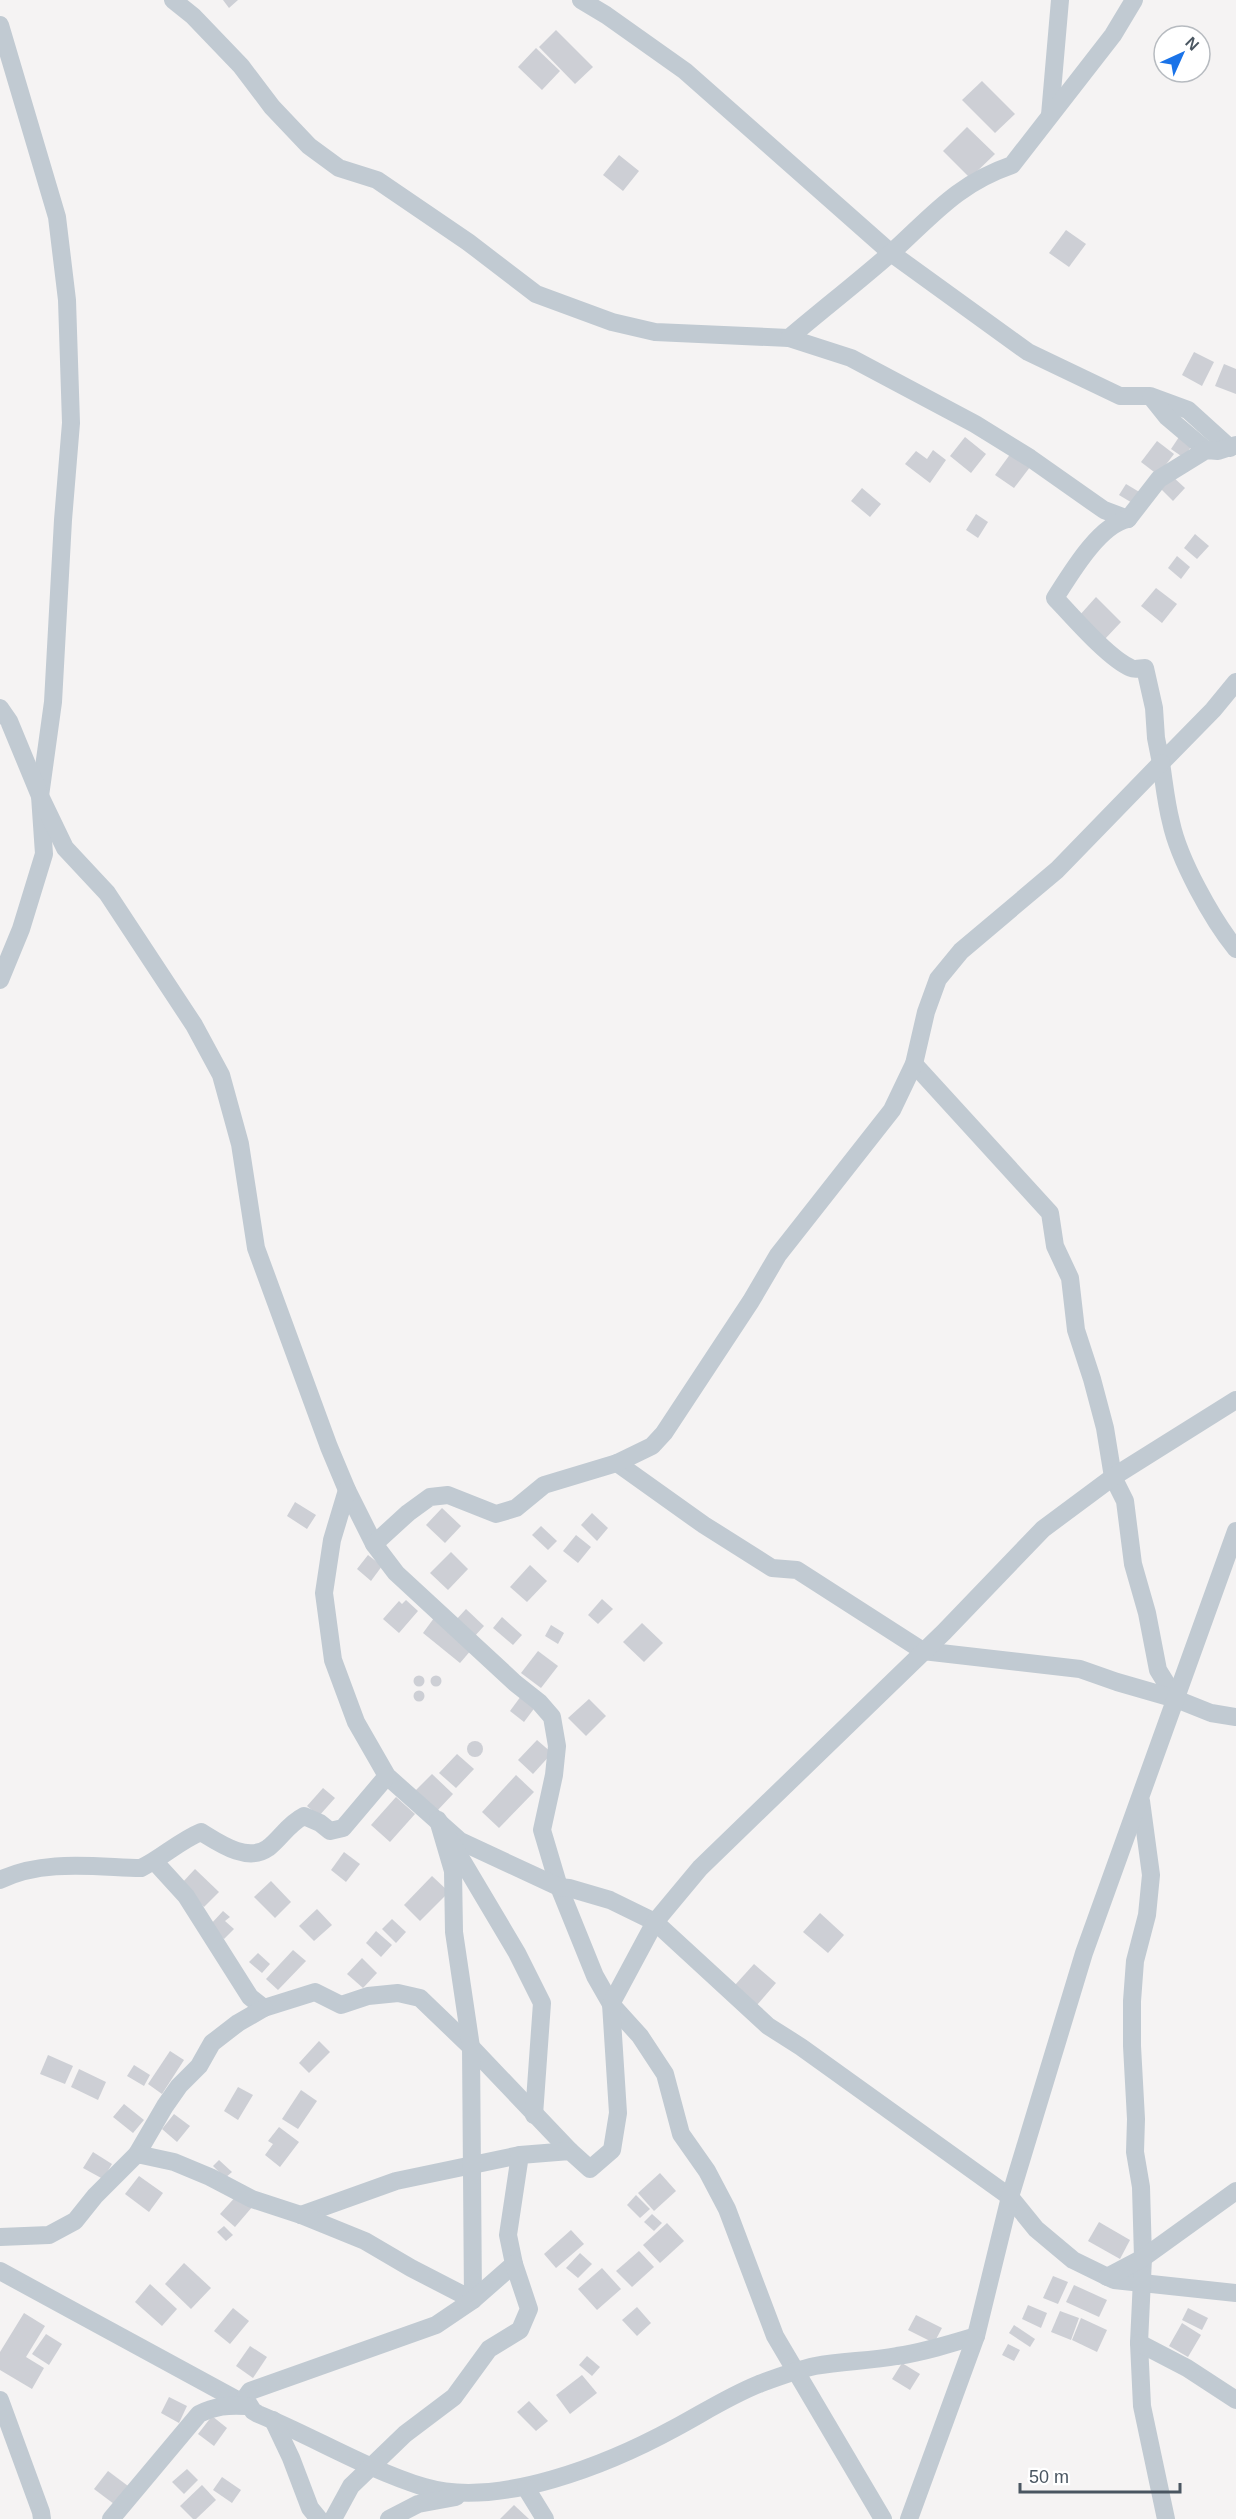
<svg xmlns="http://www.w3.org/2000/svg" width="1236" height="2519" font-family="Helvetica,sans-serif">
  <rect width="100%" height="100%" fill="#f5f3f3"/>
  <g fill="#cdcfd5">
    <path d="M223,0H238L229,8Z"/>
    <path d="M556,30L593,67L575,84L539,47Z"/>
    <path d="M536,48L560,71L542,90L518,67Z"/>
    <path d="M982,81L1015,114L995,133L962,100Z"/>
    <path d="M967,127L995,154L970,178L943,151Z"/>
    <path d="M619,155L639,171L623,191L603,175Z"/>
    <path d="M1066,230L1086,244L1069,267L1049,253Z"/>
    <path d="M1194,352L1214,362L1202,386L1182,375Z"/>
    <path d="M1224,364L1236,369V394L1215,386Z"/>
    <path d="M965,437L986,454L971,473L950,456Z"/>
    <path d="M1179,437L1192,445L1184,458L1171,449Z"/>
    <path d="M1157,441L1174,454L1158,475L1141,462Z"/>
    <path d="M933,450L946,460L930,483L905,464L916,451L927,459Z"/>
    <path d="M1011,453L1030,467L1014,488L995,475Z"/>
    <path d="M1172,476L1185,488L1173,501L1160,488Z"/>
    <path d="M1126,484L1141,493L1134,504L1119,495Z"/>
    <path d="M862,488L881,504L870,517L851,501Z"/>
    <path d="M976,514L988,522L978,538L966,530Z"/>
    <path d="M1195,534L1209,546L1197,559L1184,548Z"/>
    <path d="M1177,556L1190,567L1181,579L1168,568Z"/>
    <path d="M1156,588L1177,604L1162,623L1141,606Z"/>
    <path d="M1096,597L1121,622L1104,640L1079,616Z"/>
    <path d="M295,1502L316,1515L307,1529L287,1516Z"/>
    <path d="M442,1508L461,1526L445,1543L426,1525Z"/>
    <path d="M592,1513L608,1528L597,1541L581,1525Z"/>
    <path d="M541,1526L557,1541L548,1550L532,1535Z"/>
    <path d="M576,1535L591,1547L578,1563L563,1551Z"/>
    <path d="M451,1552L468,1569L448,1590L430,1573Z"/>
    <path d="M368,1555L382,1566L371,1581L357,1569Z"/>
    <path d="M530,1565L547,1581L527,1602L510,1587Z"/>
    <path d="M602,1599L613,1609L598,1624L588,1615Z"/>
    <path d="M406,1600L418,1611L399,1633L383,1619L399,1601L402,1604Z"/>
    <path d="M466,1609L484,1626L473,1638L455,1621Z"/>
    <path d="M502,1617L522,1635L513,1645L493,1628Z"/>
    <path d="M434,1618L472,1649L460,1663L423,1633Z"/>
    <path d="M642,1623L663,1643L644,1662L623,1642Z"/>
    <path d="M551,1625L564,1633L558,1644L545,1636Z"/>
    <path d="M538,1651L558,1666L541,1688L521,1673Z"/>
    <circle cx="436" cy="1681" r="5.5"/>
    <circle cx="419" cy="1681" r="5.5"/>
    <circle cx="419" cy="1696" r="5.5"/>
    <path d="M521,1696L536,1706L524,1722L510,1711Z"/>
    <path d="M589,1699L606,1716L586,1736L568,1718Z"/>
    <path d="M537,1740L552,1753L533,1774L518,1760Z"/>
    <circle cx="475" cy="1749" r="8"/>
    <path d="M457,1754L474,1769L456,1788L439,1773Z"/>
    <path d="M432,1774L453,1794L436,1812L415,1791Z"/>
    <path d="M516,1775L534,1792L499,1828L482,1812Z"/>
    <path d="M323,1788L335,1798L319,1816L307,1806Z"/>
    <path d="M396,1797L415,1814L390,1842L371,1825Z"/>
    <path d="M344,1852L360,1864L346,1882L331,1870Z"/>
    <path d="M195,1869L219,1892L204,1907L181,1884Z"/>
    <path d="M432,1876L449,1892L420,1921L404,1905Z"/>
    <path d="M271,1881L291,1902L275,1918L254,1897Z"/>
    <path d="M317,1909L332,1925L314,1941L299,1926Z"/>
    <path d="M223,1911L230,1917L225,1921L234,1929L224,1939L210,1925Z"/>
    <path d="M820,1913L844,1935L828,1953L803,1932Z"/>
    <path d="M392,1919L406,1932L396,1943L382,1929Z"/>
    <path d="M376,1931L392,1945L381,1957L366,1943Z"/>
    <path d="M293,1950L306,1961L278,1990L266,1979Z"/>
    <path d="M258,1953L270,1964L262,1973L249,1962Z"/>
    <path d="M362,1958L377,1973L363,1988L347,1974Z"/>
    <path d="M754,1964L776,1983L757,2005L735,1985Z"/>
    <path d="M319,2041L330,2052L309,2073L299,2063Z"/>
    <path d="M170,2051L184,2060L162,2094L148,2084Z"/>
    <path d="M48,2055L73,2066L65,2084L40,2074Z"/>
    <path d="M134,2065L150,2075L144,2086L127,2076Z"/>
    <path d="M79,2069L106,2082L98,2100L71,2087Z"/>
    <path d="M238,2087L253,2095L238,2120L224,2111Z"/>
    <path d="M301,2090L317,2101L298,2129L282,2119Z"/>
    <path d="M124,2104L144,2120L133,2133L113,2117Z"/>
    <path d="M174,2114L190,2126L177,2142L162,2129Z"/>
    <path d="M279,2127L299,2142L280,2167L265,2155L273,2144L268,2141Z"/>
    <path d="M93,2152L112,2164L103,2179L83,2168Z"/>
    <path d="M219,2160L232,2172L225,2178L213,2166Z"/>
    <path d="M660,2173L676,2191L654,2211L638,2193Z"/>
    <path d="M139,2176L163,2193L149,2212L125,2194Z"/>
    <path d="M238,2194L253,2206L235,2227L220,2214Z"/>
    <path d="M636,2195L650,2209L640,2218L627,2205Z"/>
    <path d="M652,2214L662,2223L654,2231L644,2222Z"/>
    <path d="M1099,2222L1130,2240L1120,2259L1088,2241Z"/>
    <path d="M667,2223L684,2241L660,2263L643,2245Z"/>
    <path d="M224,2226L233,2235L226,2241L217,2232Z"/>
    <path d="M571,2230L584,2244L556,2268L544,2254Z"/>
    <path d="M639,2251L654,2267L632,2287L616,2271Z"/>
    <path d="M580,2253L592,2264L578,2278L566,2268Z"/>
    <path d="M184,2263L211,2288L191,2309L165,2284Z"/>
    <path d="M602,2268L621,2289L597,2310L578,2289Z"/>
    <path d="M1053,2276L1068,2282L1058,2304L1043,2298Z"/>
    <path d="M150,2284L177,2309L162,2326L135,2302Z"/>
    <path d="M1074,2285L1107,2300L1099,2317L1066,2302Z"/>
    <path d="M1028,2305L1047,2313L1041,2328L1022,2319Z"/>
    <path d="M637,2307L651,2323L637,2336L622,2320Z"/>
    <path d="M233,2308L249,2321L230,2344L214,2331Z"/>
    <path d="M1188,2308L1208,2318L1202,2330L1182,2320Z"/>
    <path d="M1060,2311L1079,2318L1071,2340L1051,2332Z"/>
    <path d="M24,2313L45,2326L26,2357L44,2368L32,2389L0,2370V2352Z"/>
    <path d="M916,2315L942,2328L934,2343L908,2330Z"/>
    <path d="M1081,2318L1107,2330L1097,2352L1072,2340Z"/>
    <path d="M1182,2323L1201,2335L1188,2357L1169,2346Z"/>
    <path d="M1014,2325L1035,2339L1030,2347L1009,2333Z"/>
    <path d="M46,2334L62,2344L49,2365L32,2354Z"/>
    <path d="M1008,2344L1020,2350L1014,2361L1002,2355Z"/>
    <path d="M250,2346L267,2357L253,2378L236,2366Z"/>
    <path d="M587,2356L600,2367L592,2376L579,2365Z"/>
    <path d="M902,2363L920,2374L910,2390L892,2379Z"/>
    <path d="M582,2375L597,2393L570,2414L556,2395Z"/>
    <path d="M169,2397L187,2406L179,2423L161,2413Z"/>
    <path d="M529,2401L548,2421L536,2431L517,2412Z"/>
    <path d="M212,2416L227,2428L214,2446L198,2434Z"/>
    <path d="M187,2469L198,2480L184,2494L172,2482Z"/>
    <path d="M108,2471L128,2486L114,2504L94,2489Z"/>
    <path d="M222,2477L241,2490L232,2503L213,2490Z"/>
    <path d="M202,2485L216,2500L196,2519H193L180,2506Z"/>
    <path d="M514,2505L529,2519H500Z"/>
  </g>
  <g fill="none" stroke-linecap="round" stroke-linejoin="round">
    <g stroke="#c1cad2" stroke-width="18">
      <path d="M173,0L193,16L241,66L272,107L309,146L339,168L377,180L468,242L536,294L612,322L655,332L789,338L851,358L975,424L1030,458L1104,510L1128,519"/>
      <path d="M581,0L606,15L685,71L891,253L1028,352L1120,396H1150L1188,410L1230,448"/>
      <path d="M0,25L57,217L67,300L71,423L63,520L53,702L40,796L44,854L21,929L0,980"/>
      <path d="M1050,115L1060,0"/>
      <path d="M789,338C823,309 858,282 891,253C933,215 957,184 1012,165L1113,35L1134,0"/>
      <path d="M1151,397L1167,417L1206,450"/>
      <path d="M1236,445L1218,451L1206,450L1159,479L1128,519C1099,525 1071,573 1055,598C1072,616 1109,659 1131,668C1135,670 1141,668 1145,668L1154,708L1156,738L1161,763L1213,710L1236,682"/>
      <path d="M0,708L9,721L40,796L65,848L107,893L194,1025L221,1075L240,1144L256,1248L329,1447L347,1490L374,1544L396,1573L515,1683L539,1702L552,1717L557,1746L554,1775L542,1830L559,1887L595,1976L611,2004L640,2036L665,2074L681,2134L707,2171L727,2209L775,2336L883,2519"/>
      <path d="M1161,763C1164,782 1166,803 1171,822C1179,860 1212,919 1236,949"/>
      <path d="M914,1064L1050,1213L1055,1246L1070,1278L1076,1330L1092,1379L1105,1428L1113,1477L1125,1501L1133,1564L1147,1613L1158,1670L1176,1699L1211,1713L1236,1717"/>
      <path d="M617,1463L704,1525L772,1568L797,1570L923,1651L1080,1669L1117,1682L1176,1699"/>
      <path d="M347,1490L332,1540L324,1593L333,1660L356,1722L387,1776L460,1841L559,1887L569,1888L610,1900L655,1922L768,2026L801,2047L1010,2197L1036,2229L1073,2260L1114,2280L1236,2293"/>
      <path d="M374,1544L408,1513L430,1497L448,1495L496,1514L516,1508L544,1485L617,1463L652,1446L664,1433L751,1301L778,1255L892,1110L914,1064L926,1012L938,979L961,951L1057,870L1161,763"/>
      <path d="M1141,1801L1151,1875L1147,1915L1135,1961L1132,2001V2046L1136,2119L1135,2152L1141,2187L1143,2258L1139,2343L1142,2406L1166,2519"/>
      <path d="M155,1862L186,1896L250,1997L264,2008L315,1992L341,2005L368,1996L398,1993L420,1998L471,2047L570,2151"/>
      <path d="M0,1880C43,1859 95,1867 141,1868C162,1858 179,1841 201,1832C219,1843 247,1863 268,1848C281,1838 288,1824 304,1816L320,1823L330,1831L343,1828L387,1776"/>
      <path d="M137,2154L165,2106L179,2086L199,2066L212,2043L238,2023L264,2008"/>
      <path d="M301,2215L396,2181L520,2155"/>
      <path d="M0,2237L49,2235L75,2221L95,2196L137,2154L174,2162L210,2177L252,2199L301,2215L365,2241L411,2268L473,2300L471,2047L454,1932L453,1871L438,1820L517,1953L542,2003L534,2115"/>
      <path d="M0,2271L250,2407"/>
      <path d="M1107,2277L1143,2258L1236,2191"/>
      <path d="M976,2336C950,2344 924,2352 897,2356C870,2361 842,2361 815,2366C796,2370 778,2377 759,2384C729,2396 703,2413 675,2428C609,2464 499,2509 424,2487C366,2469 314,2437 258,2414L253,2411L245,2398L250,2391L436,2325L473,2300L514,2264L508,2235L520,2155L570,2151L590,2169L612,2150L618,2113L611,2004L655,1922L700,1868L944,1632L1043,1529L1113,1477L1236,1400"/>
      <path d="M1139,2343L1187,2368L1236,2400"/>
      <path d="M0,2400L41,2512L42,2519"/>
      <path d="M273,2420L291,2458L310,2508L319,2519"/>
      <path d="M526,2488L545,2519"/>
      <path d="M111,2519L199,2414C215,2406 228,2405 246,2406"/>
      <path d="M333,2519L351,2486L405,2434L454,2397L489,2349L520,2330L529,2309L514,2264"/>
      <path d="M389,2519L418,2504L456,2497"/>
      <path d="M909,2519L976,2336L1010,2197L1084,1953L1236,1531"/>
    </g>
  </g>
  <g transform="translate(1182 54) rotate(45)"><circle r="28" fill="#ffffff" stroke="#b7bbc0" stroke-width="1.5"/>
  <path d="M0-4.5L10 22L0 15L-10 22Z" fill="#1a73e8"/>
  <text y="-9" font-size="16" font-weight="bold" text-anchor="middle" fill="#4a5661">N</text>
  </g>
  <path d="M1020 2483v9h160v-9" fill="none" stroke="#4a5661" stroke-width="3"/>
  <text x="1029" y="2483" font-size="18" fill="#4a5661" stroke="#ffffff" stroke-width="4.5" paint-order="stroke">50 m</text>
</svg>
